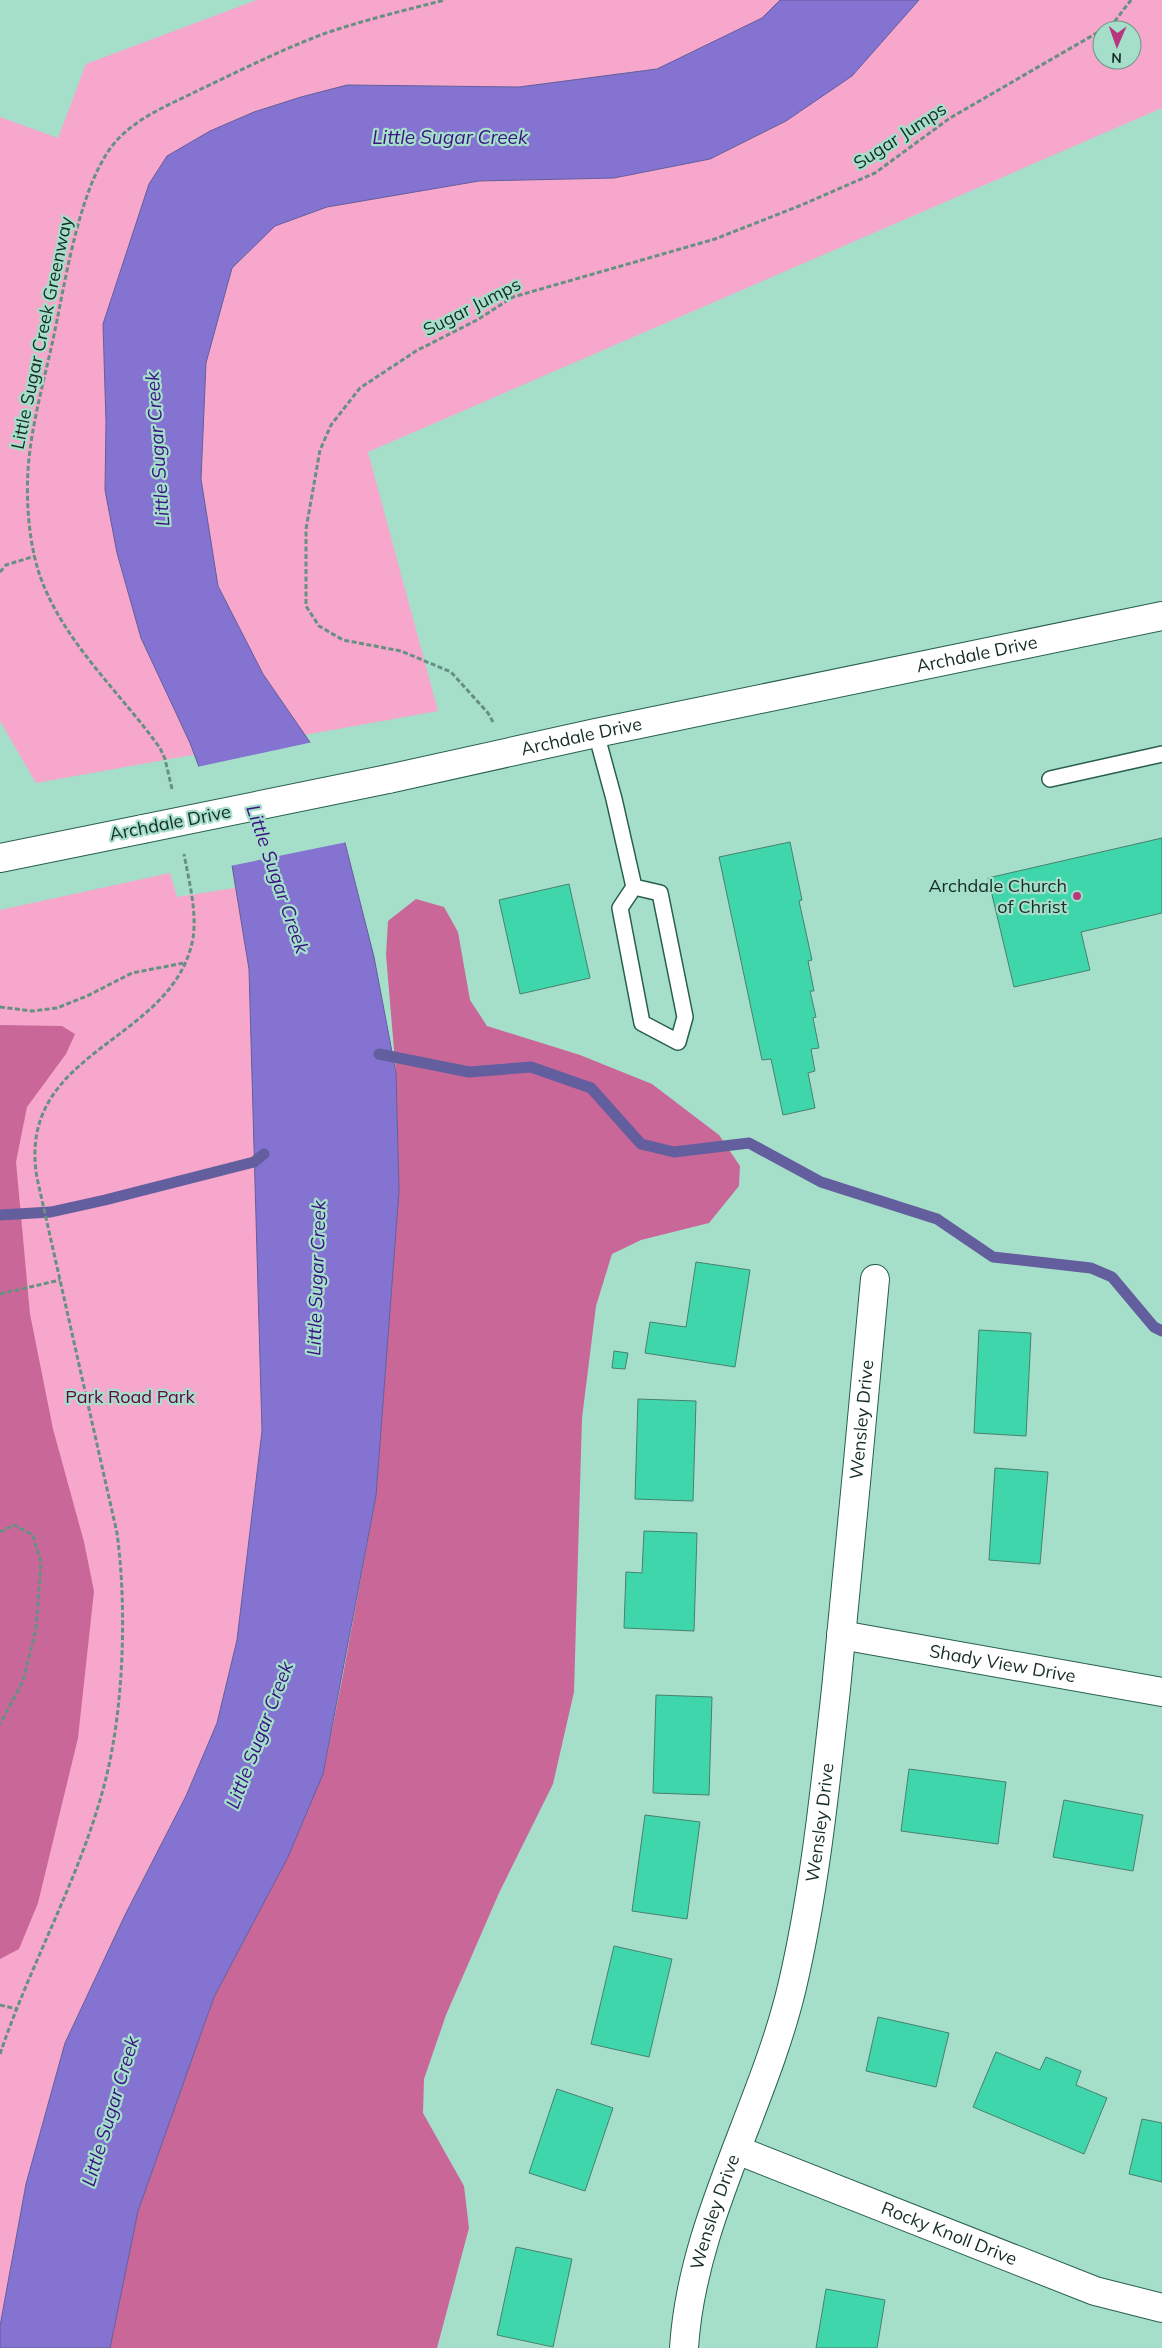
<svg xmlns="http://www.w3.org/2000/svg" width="1162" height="2348" font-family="Mulish,sans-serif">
  <rect width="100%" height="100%" fill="#a5dfca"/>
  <g fill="#f6a7cb" fill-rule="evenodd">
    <path d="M257,0H1162V108L368,452L438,711L36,783L0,721V117L58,138L86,64ZM1102,30H1132V60H1102Z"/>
    <path d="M170,873L177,897L247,886L262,1431L237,1640L217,1723L186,1796L65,2043L26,2184L0,2326V910Z"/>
  </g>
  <g fill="#ca6799">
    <path d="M416,899L444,907L458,932L470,1000L487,1026L580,1055L652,1084L719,1135L740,1166L739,1186L709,1223L641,1240L612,1254L596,1306L582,1418L574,1692L553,1784L499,1893L446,2015L424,2079L423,2113L464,2186L469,2228L437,2348H110L138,2211L214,1997L288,1857L323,1774L343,1675L376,1496L399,1190L396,1073L386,955L388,921Z"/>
    <path d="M0,1025L62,1026L75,1034L66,1054L27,1107L16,1162L30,1314L53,1429L84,1542L94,1591L78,1738L38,1903L19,1949L0,1959Z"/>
  </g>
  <path fill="#8473d1" stroke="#635e9d" d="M780,0H919L852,76L786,121L710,159L614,178L479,181L327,207L275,226L232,268L206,363L201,479L218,586L263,674L325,764L374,957L396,1073L399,1191L376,1496L323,1774L288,1857L214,1997L138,2211L110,2348H0V2326L26,2184L65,2043L125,1915L186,1796L217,1723L237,1640L262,1431L249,969L229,847L190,743L141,638L117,553L105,490L106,422L103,324L149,184L167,156L210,131L254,112L301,97L347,85L519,87L657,69L762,18Z"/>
  <path fill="#a5dfca" d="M313,742L327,763L347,842L230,866L227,848L197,767Z"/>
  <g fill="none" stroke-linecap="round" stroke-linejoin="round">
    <g stroke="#635e9d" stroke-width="11">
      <path d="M379,1054L469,1072L531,1067L591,1088L641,1144L674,1152L749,1143L821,1182L937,1219L993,1257L1091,1268L1112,1277L1154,1327L1162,1331"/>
      <path d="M0,1215L51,1212L105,1200L254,1162L264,1154"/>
    </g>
  </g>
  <g fill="#40d6ac" stroke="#49806d">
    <path d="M1162,838V913L1081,932L1090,970L1014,987L988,878Z"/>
    <path d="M790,842L802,900L799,901L812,960L808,961L814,991H810L816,1017L813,1018L819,1048L811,1049L815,1071L808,1073L815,1108L783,1115L771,1059L762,1060L719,857Z"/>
    <path d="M569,884L590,978L520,994L499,900Z"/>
    <path d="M696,1262L750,1270L735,1367L645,1353L650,1322L686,1327Z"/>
    <path d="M979,1330L1031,1333L1026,1436L974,1433Z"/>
    <path d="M614,1351L628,1353L625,1369L612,1368Z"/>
    <path d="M638,1399L696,1401L693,1501L635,1499Z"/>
    <path d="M995,1468L1048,1472L1040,1564L989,1560Z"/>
    <path d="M644,1531L697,1533L694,1631L624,1628L626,1572L642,1573Z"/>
    <path d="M656,1695L712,1697L709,1795L653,1793Z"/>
    <path d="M909,1769L1006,1782L998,1844L901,1831Z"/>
    <path d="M1064,1800L1143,1815L1133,1871L1053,1857Z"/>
    <path d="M645,1815L700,1822L687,1919L632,1911Z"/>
    <path d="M614,1946L672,1959L649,2057L591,2044Z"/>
    <path d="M878,2017L949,2033L936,2087L866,2071Z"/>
    <path d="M996,2052L1040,2070L1046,2057L1081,2071L1076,2085L1107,2098L1084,2154L973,2107Z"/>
    <path d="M557,2089L613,2108L585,2191L529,2173Z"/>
    <path d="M1142,2119L1162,2123V2182L1129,2174Z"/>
    <path d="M516,2247L572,2259L553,2347L497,2335Z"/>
    <path d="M826,2289L885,2300L877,2348H816Z"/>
  </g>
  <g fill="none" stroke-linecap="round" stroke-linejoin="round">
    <g stroke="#285f4e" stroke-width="18">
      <g id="lane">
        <path d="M596,733L614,799L634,887L620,908L642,1023L678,1042L685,1017L660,893L634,887"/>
        <path d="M1050,779L1162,754"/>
      </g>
    </g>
    <g stroke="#285f4e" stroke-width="30">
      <g id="street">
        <path id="s1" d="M841,1635L1162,1692"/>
        <path id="s2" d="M737,2150L1095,2291L1162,2308"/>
        <path id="s3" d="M684,2348C692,2221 763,2109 792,1987C815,1889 825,1788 836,1689C850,1552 862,1416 875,1279"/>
      </g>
    </g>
    <g stroke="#285f4e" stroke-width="30">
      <g id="secondary">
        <path id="s4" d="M388,779L596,733L1162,616"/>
        <path d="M0,858L143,829"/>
      </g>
    </g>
    <g stroke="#669182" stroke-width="3" stroke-dasharray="5 2.5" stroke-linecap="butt">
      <path d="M1102,30L1115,21L1131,0"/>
      <path d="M0,572L6,565L35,556"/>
      <path d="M493,722L488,713L451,672L401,651L343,640L319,626L306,606V529L320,450L331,425L360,388L416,351L477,320L513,297L715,239L799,206L875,173L950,118L1102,30"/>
      <path d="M172,789L165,759L160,748C120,692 64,643 40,576C29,544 26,503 28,470C31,427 43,385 52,344C65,287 79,177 120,137C142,115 173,103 199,90C241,70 283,49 326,33C365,20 405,10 445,0"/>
      <path d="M0,1007L32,1011L57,1008L87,996L132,973L184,963"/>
      <path d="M0,1294L60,1280"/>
      <path d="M0,1532L14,1525L33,1535L41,1563L36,1629L23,1681L0,1724"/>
      <path d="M0,2005L17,2009"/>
      <path d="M0,2054C31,1962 81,1876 105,1782C124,1709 127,1607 117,1533L37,1178C15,1048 174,1044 193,938C197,911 189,881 184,854"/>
    </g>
    <use href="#lane" stroke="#fff" stroke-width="15"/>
    <use href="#street" stroke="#fff" stroke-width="28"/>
    <use href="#secondary" stroke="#fff" stroke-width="28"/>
    <g stroke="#285f4e" stroke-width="30" stroke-linecap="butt">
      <path id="secondary-bridge" d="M143,829L388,779"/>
    </g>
    <use href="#secondary-bridge" stroke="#fff" stroke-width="28"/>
  </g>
  <circle fill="#b8367f" stroke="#a5dfca" stroke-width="2" cx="1077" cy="896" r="5"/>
  <g text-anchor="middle" stroke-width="4.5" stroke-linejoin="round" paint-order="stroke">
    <g font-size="18" fill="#152c25" stroke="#a5dfca">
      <text transform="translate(900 136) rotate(-33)" y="6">Sugar Jumps</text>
      <text transform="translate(472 307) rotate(-27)" y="6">Sugar Jumps</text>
      <text transform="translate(42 333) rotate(-78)" y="6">Little Sugar Creek Greenway</text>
      <text dy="6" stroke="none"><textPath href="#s4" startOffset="602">Archdale Drive</textPath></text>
      <text dy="6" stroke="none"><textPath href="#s4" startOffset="198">Archdale Drive</textPath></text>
      <text transform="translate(170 823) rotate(-11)" y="6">Archdale Drive</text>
      <text dy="6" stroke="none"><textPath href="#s3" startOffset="950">Wensley Drive</textPath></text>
      <text dy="6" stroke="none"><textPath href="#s1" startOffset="164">Shady View Drive</textPath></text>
      <text dy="6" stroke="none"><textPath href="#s3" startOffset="545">Wensley Drive</textPath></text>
      <text dy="6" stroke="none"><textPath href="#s3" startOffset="140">Wensley Drive</textPath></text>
      <text dy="6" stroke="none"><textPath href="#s2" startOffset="228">Rocky Knoll Drive</textPath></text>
    </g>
    <g font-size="18" fill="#152c25" stroke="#a5dfca" text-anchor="end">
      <text x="1067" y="892">Archdale Church<tspan x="1067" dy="21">of Christ</tspan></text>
    </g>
    <g font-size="18" fill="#640440" stroke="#a5dfca">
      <text x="130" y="1403">Park Road Park</text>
    </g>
    <g font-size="19" font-style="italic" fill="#3b1284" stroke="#a5dfca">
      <text x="450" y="144">Little Sugar Creek</text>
      <text transform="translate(157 449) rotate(-94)" y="7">Little Sugar Creek</text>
      <text transform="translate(278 879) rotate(71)" y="7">Little Sugar Creek</text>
      <text transform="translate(316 1278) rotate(-88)" y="7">Little Sugar Creek</text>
      <text transform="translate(259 1735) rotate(-69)" y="7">Little Sugar Creek</text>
      <text transform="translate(110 2111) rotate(-73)" y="7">Little Sugar Creek</text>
    </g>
  </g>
  <g transform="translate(1117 45) rotate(182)"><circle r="24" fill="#a5dfca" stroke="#6b9788"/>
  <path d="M0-4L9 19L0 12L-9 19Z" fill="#b8367f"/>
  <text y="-8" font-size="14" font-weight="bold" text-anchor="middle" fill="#152c25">N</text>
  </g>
</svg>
